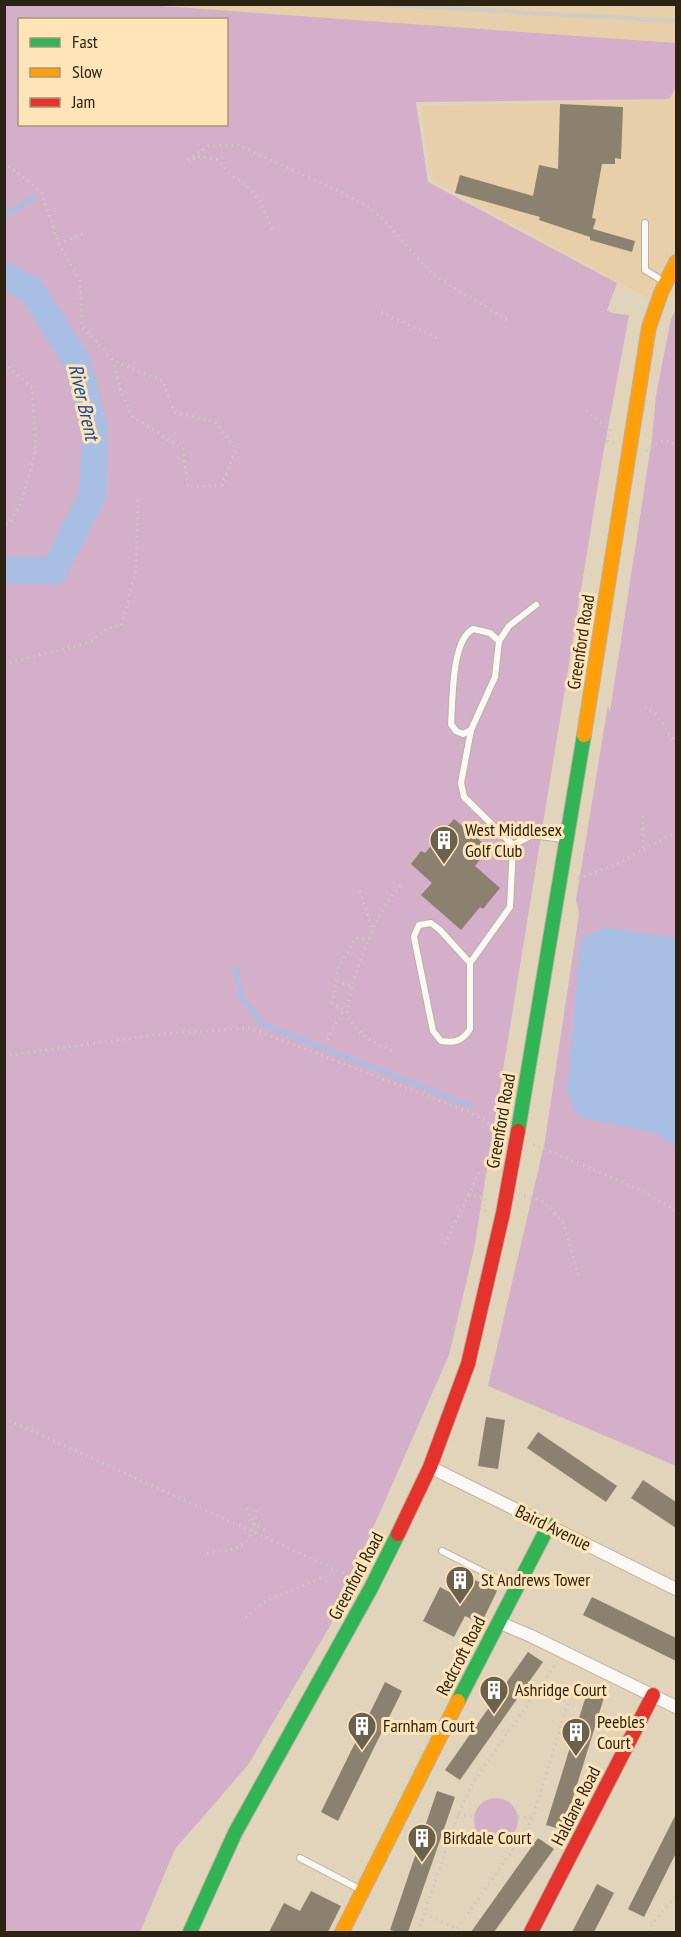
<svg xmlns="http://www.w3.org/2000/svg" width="681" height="1937" font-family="'PT Sans Narrow',sans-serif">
  <rect width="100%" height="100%" fill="#e2d3bb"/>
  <g fill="#e7d0a9">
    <path d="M148,5H676V43Z"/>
    <path d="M676,89V254L649,299L431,179L421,106L670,100Z"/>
  </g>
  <g fill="#d4afc9" fill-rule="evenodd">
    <path d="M5,5H148L676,43V86L670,99L416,102L428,182L617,283L607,310L612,313L629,315L602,460L474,1249L449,1355L330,1626L248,1765L175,1849L140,1932H5ZM20,20H226V124H20Z"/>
    <path d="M676,309V1466L488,1386L545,1141L579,914L576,900L608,705L610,712L652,439L656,395L671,319Z"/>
    <circle cx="496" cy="1820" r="22"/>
  </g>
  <path fill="#a8bee2" d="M605,927L676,938V1147L656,1133L579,1117L567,1092L581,939Z"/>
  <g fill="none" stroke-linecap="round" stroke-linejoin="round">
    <g stroke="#a8bee2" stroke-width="4.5">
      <path d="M4,216L36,196"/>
      <path d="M236,968L241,997L262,1024L471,1106"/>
    </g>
    <path stroke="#a8bee2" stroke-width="27" d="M4,276L31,289L78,363L95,432L93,494L54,571L4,570"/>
  </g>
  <g fill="#8c806e">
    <path d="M560,104L623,107L621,159L615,158V164H602L592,218L596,219L593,229L635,241L632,252L590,240V237L539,220L540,217L455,193L460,175L533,196L539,165L558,169Z"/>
    <path d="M454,819L489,848L475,866L500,888L483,909L480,907L461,930L421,895L432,883L411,864L421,851L425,853Z"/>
    <path d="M486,1417L505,1420L498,1469L478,1466Z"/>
    <path d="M538,1432L617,1486L606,1502L527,1448Z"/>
    <path d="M643,1480L676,1502V1528L631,1498Z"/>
    <path d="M467,1576L497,1591L481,1624L465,1616L454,1637L423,1621L440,1587L457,1596Z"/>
    <path d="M592,1597L676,1638V1661L583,1615Z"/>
    <path d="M528,1652L543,1662L460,1780L445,1770Z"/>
    <path d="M385,1682L402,1691L338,1821L321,1812Z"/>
    <path d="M589,1686L606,1691L563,1830L546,1825Z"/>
    <path d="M437,1791L455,1797L408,1932H398L390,1930Z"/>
    <path d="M676,1814V1853L644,1917L628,1909Z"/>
    <path d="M538,1838L554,1849L494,1932H471Z"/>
    <path d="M597,1884L614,1893L594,1932H572Z"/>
    <path d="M311,1891L341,1906L328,1932H269L284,1903L300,1911Z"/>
  </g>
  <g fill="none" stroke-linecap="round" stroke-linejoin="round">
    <g stroke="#bdb19e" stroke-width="8">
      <g id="lane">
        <path d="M645,223V270L663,281"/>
        <path d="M471,730L463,734L456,731L451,724C453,700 451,641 473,629L490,633L499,641"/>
        <path d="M513,845L464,797L461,783L471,730L495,677L499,641L509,626L536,605"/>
        <path d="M470,963L440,930L431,923L419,925L414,936L416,947L433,1031L441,1041C454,1043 462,1042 470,1029V963L510,907L513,845L532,835L563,839"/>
        <path d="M442,1551L515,1588"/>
        <path d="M300,1858L363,1891"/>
      </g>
    </g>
    <g stroke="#bdb19e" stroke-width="14">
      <g id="street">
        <path d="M430,1467L676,1589"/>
        <path d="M498,1622L531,1636L676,1707"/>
      </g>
    </g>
    <g stroke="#bdb19e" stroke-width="16">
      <g id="fast">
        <path d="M518,1131L584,735"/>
        <path d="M458,1701L549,1525"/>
        <path d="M190,1932L235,1833L371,1588L398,1534"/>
      </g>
    </g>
    <g stroke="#bdb19e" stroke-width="16">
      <g id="slow">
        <path d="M584,735L649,327L661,293L676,262"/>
        <path d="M342,1932L458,1701"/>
      </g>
    </g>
    <g stroke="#bdb19e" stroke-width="16">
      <g id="jam">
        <path d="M398,1534L430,1467L468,1364L503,1213L518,1131"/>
        <path d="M531,1932L653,1695"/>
      </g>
    </g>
    <g stroke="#cdc8c1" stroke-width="3" stroke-dasharray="1.5 4.5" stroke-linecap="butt">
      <path d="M193,159L200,156L217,160L234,177L247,186L260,201L273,231"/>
      <path d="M188,160L208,146L238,145L343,193L369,207L387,223L432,274L509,321"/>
      <path d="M4,162L41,192L59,244L80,281L82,326L114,361L163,381L174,412L215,422L236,449L222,485L188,487L183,449L132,416L121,392L114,361"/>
      <path d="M59,244L83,234"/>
      <path d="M381,312L439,339"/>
      <path d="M4,363L32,388L36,450L21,502L10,522L4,524"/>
      <path d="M586,411L610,430L607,441L614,443"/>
      <path d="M646,451L663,440L676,444"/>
      <path d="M4,664L91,642L107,628L121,626L136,570L138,498"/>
      <path d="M645,707L656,714L676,744"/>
      <path d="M643,816V850"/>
      <path d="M578,878L611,867L676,832"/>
      <path d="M360,891L373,931"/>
      <path d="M337,981L352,987"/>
      <path d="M348,1012L332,1004L338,968L356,938L370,939"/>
      <path d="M328,1040L331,1032L344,1010"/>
      <path d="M392,1050C375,1044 356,1034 349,1017C342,999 370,935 379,917C385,904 394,894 402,883"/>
      <path d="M4,1056L162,1034L250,1028L469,1112L503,1130"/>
      <path d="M533,1144L643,1191L676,1211"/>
      <path d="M468,1195L485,1198L484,1210L486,1211"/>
      <path d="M524,1196L542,1201L563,1222L579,1277"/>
      <path d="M445,1244L480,1171"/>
      <path d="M4,1418L356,1579"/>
      <path d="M257,1511L254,1524L268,1532"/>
      <path d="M207,1553C232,1548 244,1554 255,1526L246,1507"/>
      <path d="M246,1618L263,1603L273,1598L324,1577"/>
      <path d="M458,1815L475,1816"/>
      <path d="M518,1817H533"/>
      <path d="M425,1914L457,1929L523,1835L533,1817L568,1703L541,1687"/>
      <path d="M418,1932L458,1815L472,1784L557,1662"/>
      <path d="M650,1932L652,1924L676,1896"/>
    </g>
    <use href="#lane" stroke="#fbf8f5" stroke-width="6"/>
    <use href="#street" stroke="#fbf8f5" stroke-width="12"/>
    <use href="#fast" stroke="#30b455" stroke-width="14"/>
    <use href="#slow" stroke="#ff9f0a" stroke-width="14"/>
    <use href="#jam" stroke="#e5322d" stroke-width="14"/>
    <path stroke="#d1ccc5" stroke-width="4.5" d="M376,4L676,21"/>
  </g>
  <defs>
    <g id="building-pin" transform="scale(1.5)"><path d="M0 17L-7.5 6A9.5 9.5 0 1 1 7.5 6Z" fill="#6c614d" stroke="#ffe4b8"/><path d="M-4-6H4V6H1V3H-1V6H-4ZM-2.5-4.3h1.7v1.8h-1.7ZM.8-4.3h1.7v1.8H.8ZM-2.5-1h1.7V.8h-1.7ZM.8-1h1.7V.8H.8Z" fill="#fff"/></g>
  </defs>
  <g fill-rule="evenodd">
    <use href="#building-pin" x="444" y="840"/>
    <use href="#building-pin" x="460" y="1580"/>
    <use href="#building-pin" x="494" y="1690"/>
    <use href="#building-pin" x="362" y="1726"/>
    <use href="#building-pin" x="576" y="1732"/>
    <use href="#building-pin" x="422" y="1838"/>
  </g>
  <g text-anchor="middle" stroke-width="6" stroke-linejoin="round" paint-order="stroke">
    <g font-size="18" fill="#2d2312" stroke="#ffe4b8">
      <text transform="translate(581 642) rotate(-81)" y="6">Greenford Road</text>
      <text transform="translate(501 1121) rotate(-80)" y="6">Greenford Road</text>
      <text transform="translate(553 1528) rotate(26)" y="6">Baird Avenue</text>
      <text transform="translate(356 1576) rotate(-62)" y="6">Greenford Road</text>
      <text transform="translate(461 1656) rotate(-63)" y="6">Redcroft Road</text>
      <text transform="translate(576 1806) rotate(-63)" y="6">Haldane Road</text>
    </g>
    <g font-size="18" fill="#2d2312" stroke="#ffe4b8" text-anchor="start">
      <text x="465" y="836">West Middlesex<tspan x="465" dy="21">Golf Club</tspan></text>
      <text x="481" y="1586">St Andrews Tower</text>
      <text x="515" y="1696">Ashridge Court</text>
      <text x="597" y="1728">Peebles<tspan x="597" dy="21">Court</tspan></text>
      <text x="383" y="1732">Farnham Court</text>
      <text x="443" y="1844">Birkdale Court</text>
    </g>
    <g font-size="20" font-style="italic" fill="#164ba3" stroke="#ffe4b8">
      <text transform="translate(84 402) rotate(77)" y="7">River Brent</text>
    </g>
  </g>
  <rect width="681" height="1937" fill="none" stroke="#2d2312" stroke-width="12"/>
  <rect x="18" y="18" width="210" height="108" fill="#ffe4b8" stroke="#ab9776" stroke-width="1.5"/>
  <rect x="30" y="38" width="30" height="9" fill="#30b455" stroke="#ab9776" stroke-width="1.5"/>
  <text x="72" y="48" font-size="18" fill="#2d2312">Fast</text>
  <rect x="30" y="68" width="30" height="9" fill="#ff9f0a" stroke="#ab9776" stroke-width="1.5"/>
  <text x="72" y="78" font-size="18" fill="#2d2312">Slow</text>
  <rect x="30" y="98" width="30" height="9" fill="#e5322d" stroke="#ab9776" stroke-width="1.5"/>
  <text x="72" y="108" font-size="18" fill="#2d2312">Jam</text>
</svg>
